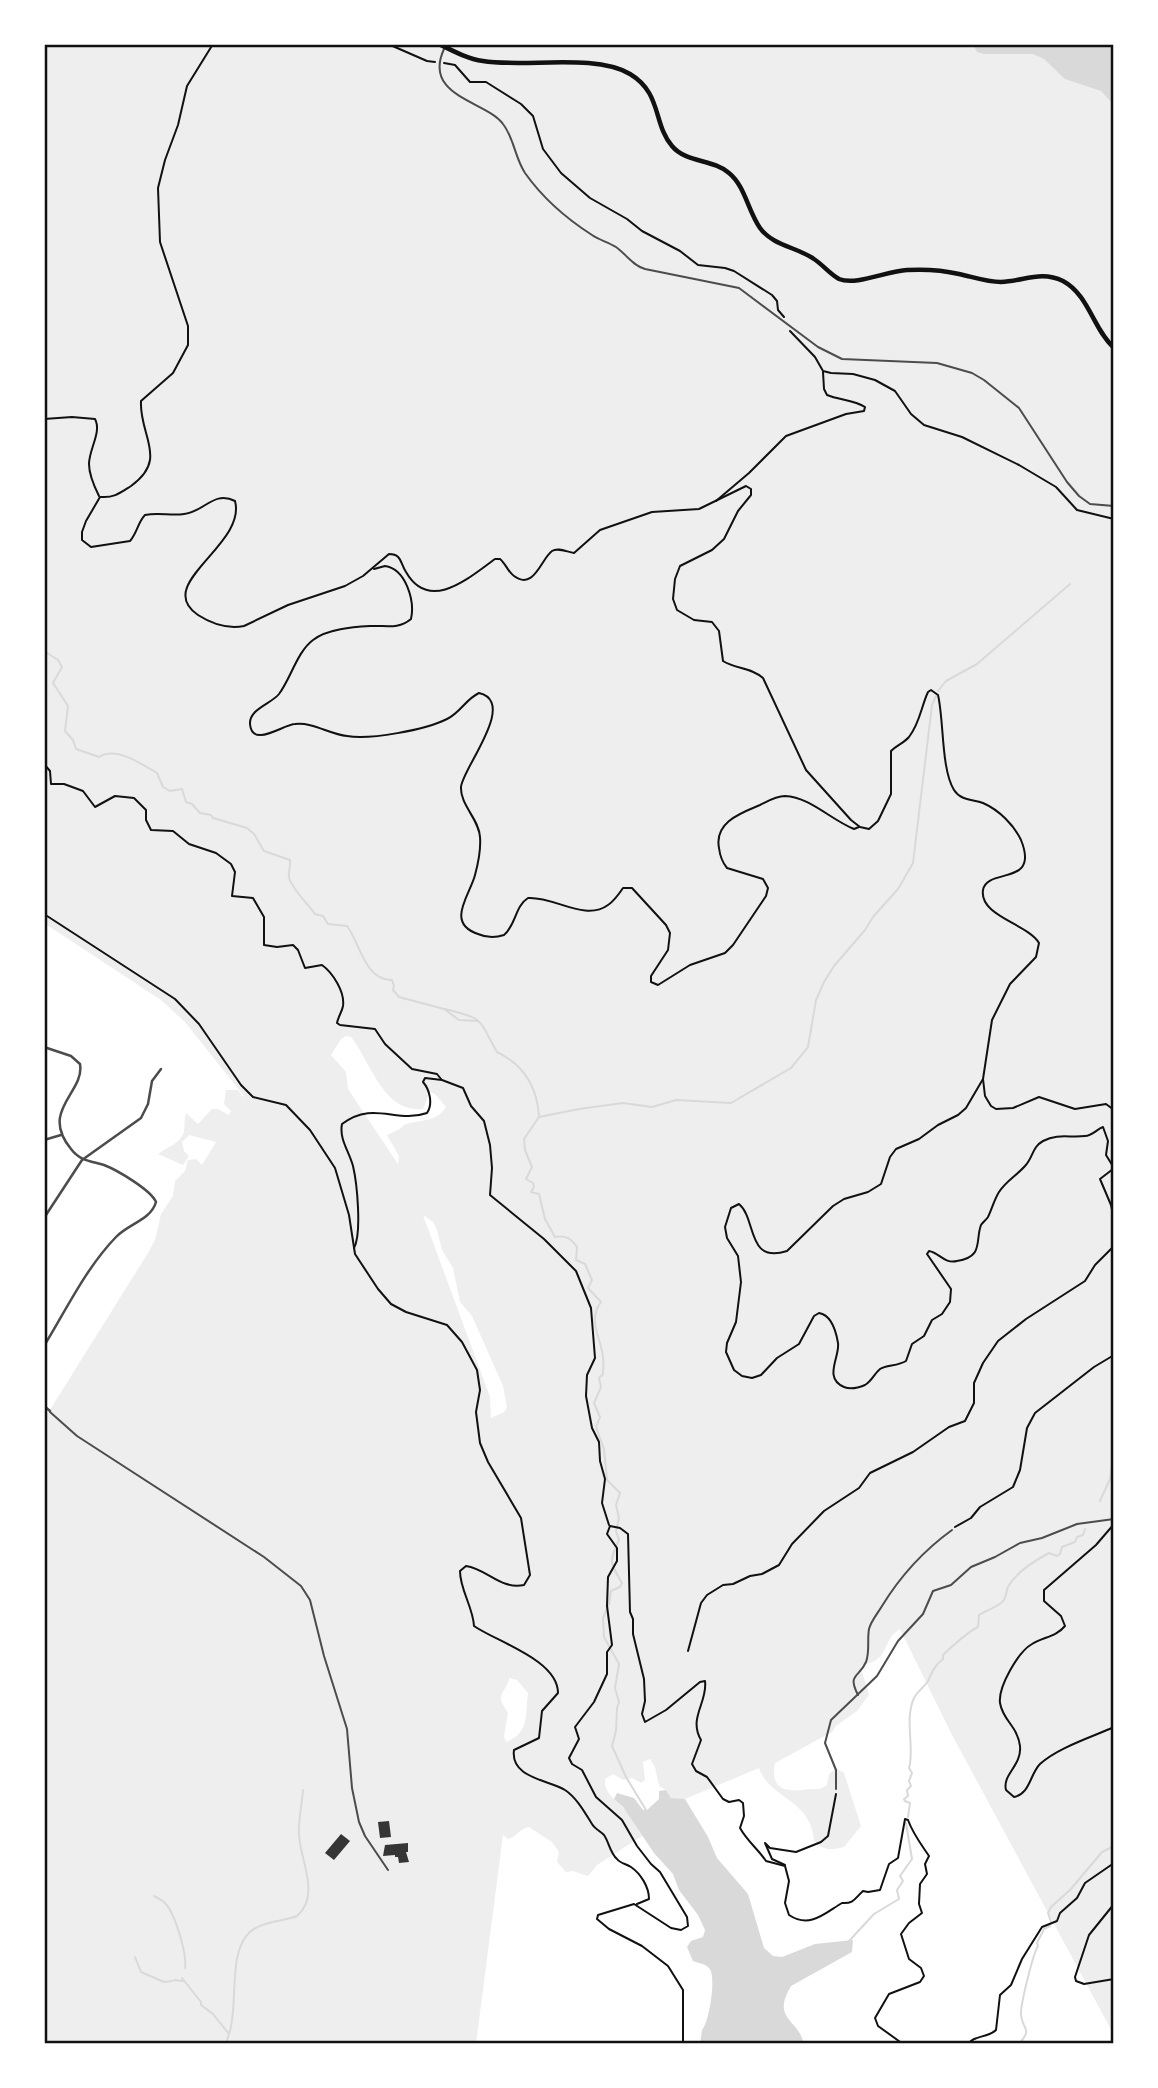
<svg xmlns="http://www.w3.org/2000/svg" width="1158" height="2088" font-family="'Varela Round',sans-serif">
  <rect width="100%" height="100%" fill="#fff"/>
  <path fill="#eee" fill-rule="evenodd" d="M44,44H1114V2035L951,1733L900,1629C881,1640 891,1661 861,1665C862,1676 867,1684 869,1695L857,1711L836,1726L832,1732L775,1763C770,1792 787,1792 810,1789C818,1789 820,1790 827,1785L829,1774L836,1768L844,1773L861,1826L844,1847C832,1850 823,1851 814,1841C811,1798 770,1800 759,1768L685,1799L671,1798L666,1790L659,1786L655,1767L650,1759L643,1762L645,1780L641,1783L632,1778L623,1780L613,1774L605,1779C604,1793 614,1798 622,1807C630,1814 636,1827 642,1836L597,1865L588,1876L573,1871L566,1872L557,1862L559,1852L552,1842L529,1827C520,1828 517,1837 508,1839L503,1835L476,2044H44V1410L48,1413L148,1253L155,1240L161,1214L173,1196L175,1181L185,1171L188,1160L196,1159L202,1165L216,1142L189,1135L182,1142L184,1151L189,1156L183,1165L158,1154C167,1147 182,1143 184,1131C185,1125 184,1120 186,1113L198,1124L212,1109H218L229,1115L231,1111L224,1104L226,1090H238L243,1097L244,1096L185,1022L161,1000L44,923ZM346,1036L351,1037C371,1062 383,1113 423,1109L430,1092L435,1094L446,1107C437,1123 419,1119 404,1125L400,1129L387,1135L399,1156L398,1164L348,1089L346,1072L331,1055L341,1039ZM423,1215L433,1222L437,1230L442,1250L453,1268L460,1302L472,1316L503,1386L507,1408L504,1412L491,1418L490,1397ZM509,1678L517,1680L528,1693C525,1714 530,1733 506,1742L504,1736L508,1713C506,1709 504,1707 502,1703C497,1694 509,1687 509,1678Z"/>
  <g fill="#d9d9d9">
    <path d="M973,44H1114V105L1101,91L1065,79L1044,59L1033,54H984L977,52Z"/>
    <path d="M666,1790L671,1798L685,1799L708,1837L717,1858L748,1894L764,1948L773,1956L782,1957L815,1944L853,1940L852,1952L791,1986C771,2020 798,2018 804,2044H700L702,2030C709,2023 717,1975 709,1968C706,1964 698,1963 693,1961L687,1947L691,1941L703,1937L705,1930L698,1915L679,1890L673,1874L654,1853L623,1807L614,1799L617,1793L634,1798L643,1810H647L659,1799V1791Z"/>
  </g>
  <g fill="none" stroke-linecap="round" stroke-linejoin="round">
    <g stroke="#d9d9d9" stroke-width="2">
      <path d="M44,651L58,660L62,667L53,683L68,706L65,731L73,740L76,749L99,757C117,746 141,764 157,773L163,787L170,791L182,789L186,802L192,804L200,813L211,815L213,818L247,828L254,834L264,851L290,860C291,867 288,871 289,877C290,887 309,905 315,914L323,916L328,924L347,926C360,943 365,981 392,980L394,986L393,990L399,997L444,1009L459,1020L478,1021"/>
      <path d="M938,691L946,681L977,664L1070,584"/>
      <path d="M445,1009C486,1019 478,1019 497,1052C524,1065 537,1087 539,1116"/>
      <path d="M1100,1501L1110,1479L1114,1453"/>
      <path d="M646,1810L626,1777L612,1746L616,1731L617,1708L619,1702L615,1688L619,1664L604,1637L603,1618L609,1604L611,1591L620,1587L622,1583C609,1561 609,1562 619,1540L616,1531L619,1518L616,1505L620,1493L607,1480L604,1449L596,1427L600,1417L594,1403L601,1387L599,1378L603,1374C603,1368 604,1362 603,1357C601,1337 587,1321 601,1302L588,1288L592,1280L585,1264L576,1260L577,1247C571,1238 565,1235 555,1237L545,1219L539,1194L531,1192L534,1187L533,1183L526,1179L532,1167L525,1150L524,1139L539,1117L579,1109L623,1103L652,1107L676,1100L731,1103L791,1068L808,1047L816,1000L824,982L834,966L865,930L873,917L898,889L913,863L932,705L936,696"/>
      <path d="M908,1817L910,1803L905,1801L904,1799L908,1796L907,1790L911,1786L909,1781L912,1773L909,1768C915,1749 904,1720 914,1698C917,1692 924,1687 928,1681C932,1672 935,1665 943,1659V1655C950,1648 969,1631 978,1627L979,1615C986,1610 999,1607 1004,1600C1007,1595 1006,1589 1009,1585C1018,1571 1034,1561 1049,1553L1057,1556L1060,1554L1062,1547L1075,1542L1077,1537L1083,1535L1085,1529"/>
      <path d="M154,1896C158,1898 161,1900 164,1902C175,1912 187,1954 185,1968"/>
      <path d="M1051,1922L1048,1913L1051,1907L1070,1890L1102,1852L1114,1846"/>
      <path d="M849,1941L874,1914L899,1899L897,1890L903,1881L900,1876L912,1859L906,1823"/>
      <path d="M135,1957L141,1972L164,1982L172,1981"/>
      <path d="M182,1978L201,2002V2005L213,2014L229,2034L226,2044"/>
      <path d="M174,1980L183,1981"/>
      <path d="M229,2034C239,2007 227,1952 250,1932C262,1921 282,1922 297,1916C321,1895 300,1860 299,1835C298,1820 302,1805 303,1790"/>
      <path d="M1019,2044C1033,2027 1023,2032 1021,2015C1020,2006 1033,1954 1038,1946L1037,1943L1044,1929L1050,1926"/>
    </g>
  </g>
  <g fill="#353535">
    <path d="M389,1821L391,1837L380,1838L378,1822Z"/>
    <path d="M341,1834L350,1841L334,1860L325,1853Z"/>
    <path d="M408,1843V1852H406L409,1862L399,1863L398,1857H395V1855L383,1856L385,1845Z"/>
  </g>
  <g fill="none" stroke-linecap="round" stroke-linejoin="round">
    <g stroke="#111" stroke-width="2">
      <path d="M388,44L427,61L435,62"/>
      <path d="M444,63L455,65L470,82H486L521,104L533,116L543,149L561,173L590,198L627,219L642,231L680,251L698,265L725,268L734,271L772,295L777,301L778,310L784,317"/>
      <path d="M790,331L815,357L823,371L831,373L853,374L875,380L895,391L911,414L924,425L962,437L1019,465L1056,487L1077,510L1114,519"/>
      <path d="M44,419L72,417L95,419C102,432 89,449 89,464C89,475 94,486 99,496"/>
      <path d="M100,497L86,521L82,532V540L91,547L130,541C137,533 138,522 145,515C158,512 171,516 184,514C204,512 214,490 235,501C247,545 152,584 198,615C212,624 228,629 244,626L288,605L345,586L363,576L389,554C402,554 400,563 406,572C430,614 471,576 495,559H500C506,564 508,572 514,576C534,591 541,559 552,551C558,547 567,552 574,553L600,530L652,512L699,509L746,486L751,489V495L738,511L724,539L712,550L680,566L675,579L673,599L677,610L694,620L712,622L719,631L723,661C735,669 751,667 763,678L806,770L851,820L860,827L869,829L878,821L891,794V751C897,745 904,743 909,737C920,723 921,707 928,692L931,690L938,695C944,720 941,769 954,790C961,801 973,799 983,803C999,810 1014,825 1021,840C1040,887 987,867 983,890C979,916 1028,924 1039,943L1036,957L1010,984L992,1020L983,1079L985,1096L991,1106L996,1109L1013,1108L1039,1097L1075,1109L1106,1104L1114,1110"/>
      <path d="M101,497C114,498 120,493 131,486C169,459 139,436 141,401L173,373L188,345V326L160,242L158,188L165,160L178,125L187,86L213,44"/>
      <path d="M716,501L749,473L786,436L846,414L864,411L865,407C854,400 839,400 827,395L824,389L823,372"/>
      <path d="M374,569L385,566C406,569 415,601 411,619C398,630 385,625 370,626C353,627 327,629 313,640C297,652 291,678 279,694C271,704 249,709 250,724C252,749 284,724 295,724C313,722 329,734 347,736C370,740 425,730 447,719C460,713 466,699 479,693C518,702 462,769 461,787C460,805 479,819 480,837C481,849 478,864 475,875C470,895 445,923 478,934C487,938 495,938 504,935C516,925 515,906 528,898C554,896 585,922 608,905C614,901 619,894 623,888H632L666,925L670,933L668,950L651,976V982L658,985L690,965L725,953L733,945L766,896L768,888L763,879L727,868C722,862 720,856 719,848C714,822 741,813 760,805C768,801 776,796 785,796C810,797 831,820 854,829L859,827"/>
      <path d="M44,764L50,771L51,784H64L83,791L95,807L115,796L134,798L146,810V820L151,830L173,831L189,844L216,853L231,864L235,872L232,896L253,898L264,917V945L277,947L293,945L298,950L305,968L322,965C333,973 345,992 343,1006C342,1012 338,1017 337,1023L340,1025L375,1029L385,1044L412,1069L437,1074L441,1079"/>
      <path d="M44,914L175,999L199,1024L241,1085L253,1097L286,1105L310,1130L335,1168L349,1215L355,1254L378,1289L391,1304L406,1312L447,1325L462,1342L477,1370L480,1390L476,1412L480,1443L488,1462L521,1518L530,1575L524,1585C501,1590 487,1569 466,1566L460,1571C460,1590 473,1607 474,1626C497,1642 558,1660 558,1693L542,1711L539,1738L514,1750C510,1778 549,1780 565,1790C577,1798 585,1813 592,1824C595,1829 600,1831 604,1835C609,1842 610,1853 617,1859C620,1863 626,1864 631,1867C641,1874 649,1887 649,1899L637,1904"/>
      <path d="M983,1079L966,1108L958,1115L938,1125L919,1139L896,1149L890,1157L881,1184L868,1192L844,1199L833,1206L787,1251C746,1264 757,1219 739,1204L731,1208L725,1227L727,1238L738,1256L741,1282L736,1322L727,1343L726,1352L734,1370L742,1376L752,1378L761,1375L777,1358L799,1344L814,1316L819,1313C831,1315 836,1331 838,1343C840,1357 823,1378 844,1387C851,1390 858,1388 865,1385C872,1381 874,1374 880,1369C886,1365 898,1366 906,1361L912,1344L924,1336L932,1320L942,1314L950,1302L951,1289L927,1254L929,1251C940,1253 944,1264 957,1261C984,1257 975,1241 981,1225C983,1222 986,1220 988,1217C992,1209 994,1200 999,1192C1006,1181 1016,1176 1025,1166C1033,1158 1032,1147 1043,1141C1058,1133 1070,1138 1085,1136C1092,1136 1097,1129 1103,1127L1108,1141L1106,1155L1114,1168"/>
      <path d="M1113,1169L1100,1179L1111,1205L1114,1219"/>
      <path d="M354,1248C362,1233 357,1183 353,1166C349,1151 339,1139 342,1124C374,1100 396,1124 427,1113C433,1104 430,1090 423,1082L425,1078L442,1080L463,1088L471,1106L484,1121L490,1145L492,1168L490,1195L544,1239L576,1271L591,1308L595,1358L587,1375L586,1396L592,1428L599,1442L600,1461L605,1479L602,1503L609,1525"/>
      <path d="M1114,1524L1096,1545L1044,1590V1601L1061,1616L1065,1626C1056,1637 1043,1637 1032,1644C1018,1652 998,1687 1000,1703C1003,1721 1017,1725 1020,1746C1022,1766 1002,1774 1006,1790L1014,1797C1030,1794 1030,1774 1040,1764C1057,1748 1092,1737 1114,1727"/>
      <path d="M955,1527L971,1518L980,1507L1013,1487L1020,1470L1027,1428L1035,1413L1094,1367L1114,1355"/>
      <path d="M688,1651L701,1603L707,1595L723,1585L733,1584L750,1576L762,1574L779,1565L792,1544L824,1511L859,1488L870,1473L913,1452L949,1427L965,1421L974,1403V1383L983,1363L998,1341L1026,1319L1085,1281L1095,1265L1112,1248L1114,1240"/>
      <path d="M785,1865L772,1859L765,1843L770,1848L796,1852L821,1842L828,1836L836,1794"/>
      <path d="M1114,1904L1089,1935L1075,1977L1076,1981L1084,1984L1114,1979"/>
      <path d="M683,2044V1990L668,1966L642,1946L609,1929L597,1919L598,1915L634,1904L671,1928L681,1930L688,1926L687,1917L660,1872L651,1864L637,1846L622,1820L596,1797L582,1770L572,1764L569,1758L579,1739L575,1727L594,1702L607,1674V1652L612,1645L607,1606L608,1577L617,1561V1548L607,1534L610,1526L620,1528L628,1534L630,1612L633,1619V1634L644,1679L645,1701L642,1714L645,1722L666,1710L700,1682L705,1681C708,1702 688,1718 701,1740L692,1764L696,1771L707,1777L723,1799L729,1802L739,1800L743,1803L744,1816L740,1828C748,1842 757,1848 766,1861L785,1866L789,1881L785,1903L789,1915C810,1929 825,1913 842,1903C854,1904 855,1898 863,1891L868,1892L880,1890L889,1864L898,1858L905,1819L908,1820C913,1834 921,1844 929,1856L925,1864L927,1874L920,1884L919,1904L922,1913L909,1923L901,1934L909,1959L921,1968L924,1976L920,1982L889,1994L875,2018L878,2026L903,2044"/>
      <path d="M968,2044C974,2035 988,2038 996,2030L1000,1995L1011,1985L1022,1959L1042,1927L1057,1921L1060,1913L1077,1898L1085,1883L1114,1863"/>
      <path d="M1109,2044L1114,2042"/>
    </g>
    <g stroke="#4c4c4c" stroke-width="2">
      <path d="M444,49C422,97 487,101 503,124C514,138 515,158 525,173C542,197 567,219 592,235C599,240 608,242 616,247C627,255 632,265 645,269L739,288L818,347L842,359L937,363L972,373L984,380L1019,408L1067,482L1079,496L1090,504L1114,506"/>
      <path d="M50,1412L77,1436L264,1557L301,1586L310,1600L324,1656L347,1729L352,1788L359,1822L365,1836L388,1870"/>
      <path d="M858,1695C847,1674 859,1678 866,1662C870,1652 867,1640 869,1629C871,1621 878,1613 882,1606C901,1575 923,1551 952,1530"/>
      <path d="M836,1789V1770L825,1743L831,1720L877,1676L898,1641L923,1614L933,1591L951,1585L971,1567L995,1557L1020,1543L1042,1538L1077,1524L1114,1519"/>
    </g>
    <g stroke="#4c4c4c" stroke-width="2.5">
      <path d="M44,1047L71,1056L80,1064C85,1093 39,1110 71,1149C80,1161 91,1161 104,1165C117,1170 151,1190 156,1202C151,1220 128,1224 116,1237C86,1268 66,1310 44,1346"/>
      <path d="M44,1140L61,1135"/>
      <path d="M44,1218L82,1160L141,1118L148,1104L152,1081L161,1069"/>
      <path d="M44,1406L50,1411"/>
    </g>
    <path stroke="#111" stroke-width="4.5" d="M439,44C453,51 468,59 483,61C524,68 594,53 630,74C662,93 653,124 672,146C686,163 713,159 729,173C745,186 748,211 760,228C773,246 797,247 814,259C823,265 830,274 839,279C856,286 887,271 907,270C924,269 942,270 959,274C973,277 987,282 1001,282C1024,281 1041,270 1063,281C1089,295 1093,329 1114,348"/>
  </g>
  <rect width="1158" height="2088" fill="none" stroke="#ffffff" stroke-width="91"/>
  <rect x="46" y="46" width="1066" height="1996" fill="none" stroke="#111" stroke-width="2.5"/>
</svg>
